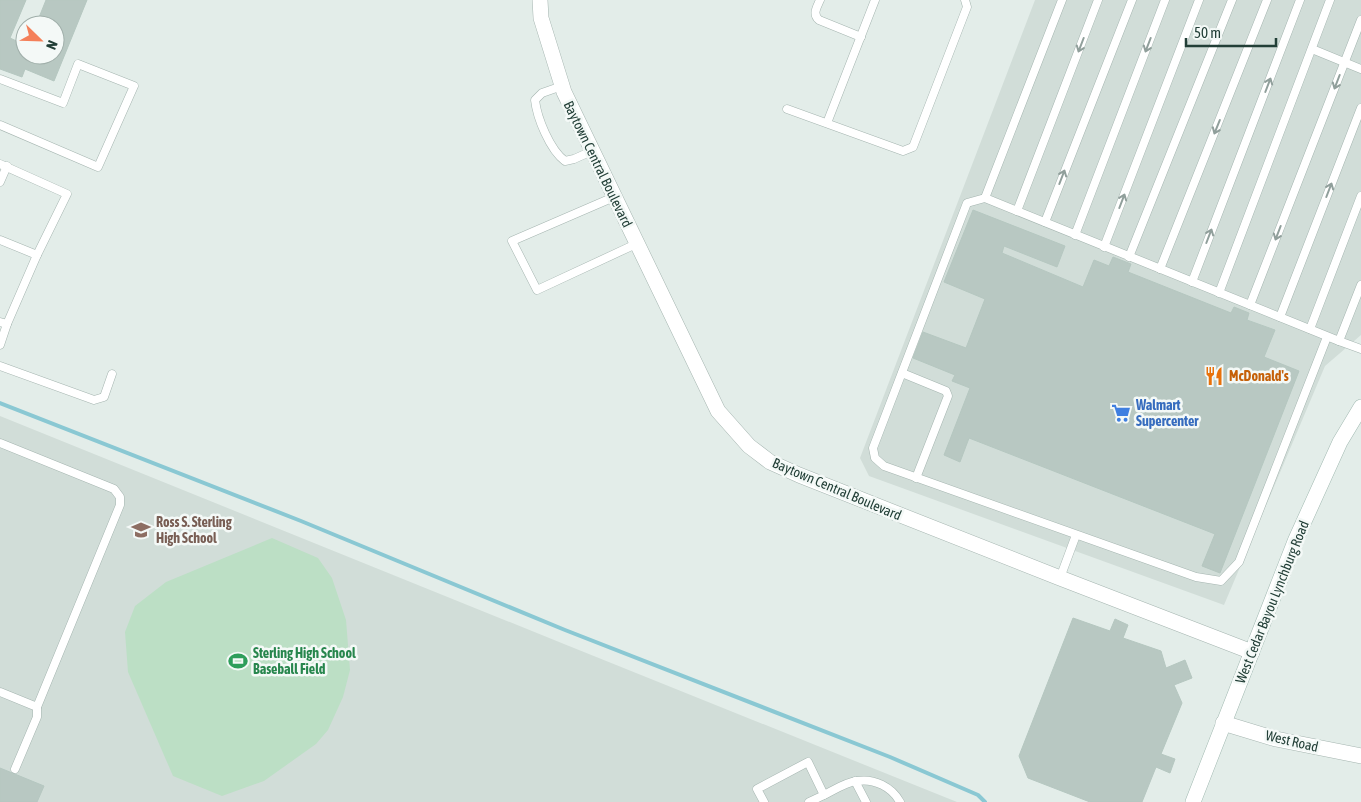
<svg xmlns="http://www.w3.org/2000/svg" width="1361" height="802" font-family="'Asap Condensed',sans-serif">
  <rect width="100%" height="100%" fill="#e3ede9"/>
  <g fill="#d1ddd8">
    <path d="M1035,0H1361V335L1325,366L1224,605L869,476L860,458Z"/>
    <path d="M0,416L564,644L957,802H0Z"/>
  </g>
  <path fill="#bcdfc5" d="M272,538L318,558L332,578L346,620L350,670L343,697L328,730L316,744L264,781L222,796L173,776L128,672L125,632L135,606L166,582Z"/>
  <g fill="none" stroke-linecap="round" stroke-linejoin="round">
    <path stroke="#8ac8d3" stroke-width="4" d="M0,403L301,521L565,630L890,757L978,795L985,802"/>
  </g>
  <g fill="#b8c8c2" stroke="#b5c7c0">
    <path d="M0,0H26L10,38L25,45V55H55V25H36L46,0H87L54,81L25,69L22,77L0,69Z"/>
    <path d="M973,210L1065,246L1057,267L1004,246L1002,253L1083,287L1094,260L1109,266L1113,257L1131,264L1128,272L1231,313L1234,307L1249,313L1247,320L1275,330L1264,357L1299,371L1220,573L1202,566L1215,534L969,438L960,462L944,455L970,388L952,381L955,375L913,358L923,332L966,348L985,299L944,282Z"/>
    <path d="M1073,618L1110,631L1115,619L1128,625L1123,638L1161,651L1166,668L1185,660L1192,678L1174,685L1182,703L1161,754L1175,759L1170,773L1156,767L1142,802H1090L1028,778L1019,756Z"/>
    <path d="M0,768L44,786L37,802H0Z"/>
  </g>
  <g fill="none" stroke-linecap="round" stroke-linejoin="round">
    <g stroke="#a5b5b0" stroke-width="9">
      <g id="lane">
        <path d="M820,0C817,7 812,14 819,20L861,37"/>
        <path d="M1062,0L985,198L1339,341L1361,285"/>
        <path d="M1312,49L1361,69"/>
        <path d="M0,79L63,103L78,64L134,86L98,167L0,125"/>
        <path d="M562,86L542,93L535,100C537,118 550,150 565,161L574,159L592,151"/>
        <path d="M787,109L903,151L913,147L967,7L965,0"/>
        <path d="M827,123L875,0"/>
        <path d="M0,164L67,194L37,255L7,324L0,322"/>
        <path d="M0,182L7,166"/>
        <path d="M614,197L512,241L537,290L636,244"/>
        <path d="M985,198L967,203L873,448L875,458L884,466L1196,577L1221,581L1239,562L1327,337"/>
        <path d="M1017,211L1098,0"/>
        <path d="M1045,222L1132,0"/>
        <path d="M1075,235L1165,0"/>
        <path d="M0,240L37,255"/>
        <path d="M1104,247L1199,0"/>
        <path d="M1129,257L1232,0"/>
        <path d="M1160,269L1267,0"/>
        <path d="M1192,282L1300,0"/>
        <path d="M1219,293L1330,0"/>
        <path d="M1250,305L1361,20"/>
        <path d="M1280,317L1361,108"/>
        <path d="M1310,329L1361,196"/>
        <path d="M1339,341L1361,349"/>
        <path d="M0,345L7,324"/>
        <path d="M0,366L94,400L104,397L112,374"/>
        <path d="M902,373L946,391L948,396L916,478"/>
        <path d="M0,443L114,489L120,497V505L37,707V717L15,769"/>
        <path d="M1060,578L1076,535"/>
        <path d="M0,692L37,707"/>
        <path d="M855,781L866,802"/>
        <path d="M764,802L757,789L808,762L824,795C834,790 846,782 857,781C874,778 892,787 900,802"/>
        <path d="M809,802L824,795"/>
      </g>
    </g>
    <g stroke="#a5b5b0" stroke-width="16">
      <g id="street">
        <path d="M540,0L541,18L564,92L718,411L749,446L770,462L799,475L1060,578L1252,652"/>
        <path d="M1223,723L1276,739L1361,756"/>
      </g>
    </g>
    <g stroke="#a1b9b1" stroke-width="16">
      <path id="secondary" d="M1193,802L1296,539L1340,442L1361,407"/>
    </g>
    <use href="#lane" stroke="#fff" stroke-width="8"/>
    <use href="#street" stroke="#fff" stroke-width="15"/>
    <use href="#secondary" stroke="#fff" stroke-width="15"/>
  </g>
  <defs><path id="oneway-shaft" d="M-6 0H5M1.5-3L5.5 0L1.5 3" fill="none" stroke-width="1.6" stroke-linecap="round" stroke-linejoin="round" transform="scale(1.25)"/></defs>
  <g stroke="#909f9b">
    <use href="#oneway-shaft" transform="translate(1081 45) rotate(111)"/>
    <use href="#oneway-shaft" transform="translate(1148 45) rotate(111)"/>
    <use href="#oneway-shaft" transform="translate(1337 82) rotate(111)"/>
    <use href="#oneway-shaft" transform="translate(1268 85) rotate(-69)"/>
    <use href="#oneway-shaft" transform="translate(1217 127) rotate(112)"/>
    <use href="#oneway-shaft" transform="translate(1062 177) rotate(-69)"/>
    <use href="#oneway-shaft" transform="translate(1329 190) rotate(-69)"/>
    <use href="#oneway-shaft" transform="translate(1122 201) rotate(-69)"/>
    <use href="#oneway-shaft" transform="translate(1278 233) rotate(111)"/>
    <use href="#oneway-shaft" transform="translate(1209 236) rotate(-69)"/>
  </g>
  <defs>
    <g id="restaurant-bare" transform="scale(1.5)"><path d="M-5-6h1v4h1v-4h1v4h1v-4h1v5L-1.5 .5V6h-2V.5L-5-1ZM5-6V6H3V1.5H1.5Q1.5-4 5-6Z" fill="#e8710a" stroke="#f4f9f7" stroke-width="2.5" paint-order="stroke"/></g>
    <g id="supermarket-bare" transform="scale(1.5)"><path d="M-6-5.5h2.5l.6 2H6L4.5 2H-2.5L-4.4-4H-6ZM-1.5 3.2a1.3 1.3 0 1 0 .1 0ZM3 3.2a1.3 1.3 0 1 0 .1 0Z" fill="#3f7fe0" stroke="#f4f9f7" stroke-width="2.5" paint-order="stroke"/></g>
    <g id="school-bare" transform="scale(1.5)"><path d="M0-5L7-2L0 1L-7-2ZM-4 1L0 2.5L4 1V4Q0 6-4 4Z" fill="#8d6e63" stroke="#f4f9f7" stroke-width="2.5" paint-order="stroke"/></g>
    <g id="stadium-bare" transform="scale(1.5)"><path d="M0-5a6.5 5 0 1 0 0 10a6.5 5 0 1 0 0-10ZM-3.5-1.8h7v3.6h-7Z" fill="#2e9e5b" stroke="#f4f9f7" stroke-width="2.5" paint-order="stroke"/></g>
  </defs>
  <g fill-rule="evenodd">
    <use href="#restaurant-bare" x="1214" y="376"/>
    <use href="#supermarket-bare" x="1121" y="413"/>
    <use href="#school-bare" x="141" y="530"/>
    <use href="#stadium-bare" x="238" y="661"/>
  </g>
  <g text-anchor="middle" stroke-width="5" stroke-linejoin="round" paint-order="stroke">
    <g font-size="14" fill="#223f37" stroke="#f4f9f7">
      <text transform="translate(598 164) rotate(64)" y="5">Baytown Central Boulevard</text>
      <text transform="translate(837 489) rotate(23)" y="5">Baytown Central Boulevard</text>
      <text transform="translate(1272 602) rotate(-68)" y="5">West Cedar Bayou Lynchburg Road</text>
      <text transform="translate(1292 741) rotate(13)" y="5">West Road</text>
    </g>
    <g font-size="14" font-weight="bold" fill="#c56008" stroke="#f4f9f7" text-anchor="start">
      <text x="1229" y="381">McDonald's</text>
    </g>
    <g font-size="14" font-weight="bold" fill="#366cbe" stroke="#f4f9f7" text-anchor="start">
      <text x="1136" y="410">Walmart<tspan x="1136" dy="16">Supercenter</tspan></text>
    </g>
    <g font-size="14" font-weight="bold" fill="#785e54" stroke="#f4f9f7" text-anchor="start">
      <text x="156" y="527">Ross S. Sterling<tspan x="156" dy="16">High School</tspan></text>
    </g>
    <g font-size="14" font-weight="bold" fill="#27864d" stroke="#f4f9f7" text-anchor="start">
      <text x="253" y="658">Sterling High School<tspan x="253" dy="16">Baseball Field</tspan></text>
    </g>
  </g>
  <g transform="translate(40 40) rotate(113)"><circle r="24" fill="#f4f9f7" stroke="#a0afaa"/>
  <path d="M0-4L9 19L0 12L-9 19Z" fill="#f4805a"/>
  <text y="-8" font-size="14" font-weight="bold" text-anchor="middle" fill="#223f37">N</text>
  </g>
  <path d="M1186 38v8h90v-8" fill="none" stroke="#223f37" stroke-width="2.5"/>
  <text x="1194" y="38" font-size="15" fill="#223f37" stroke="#f4f9f7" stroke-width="4" paint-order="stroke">50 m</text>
</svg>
